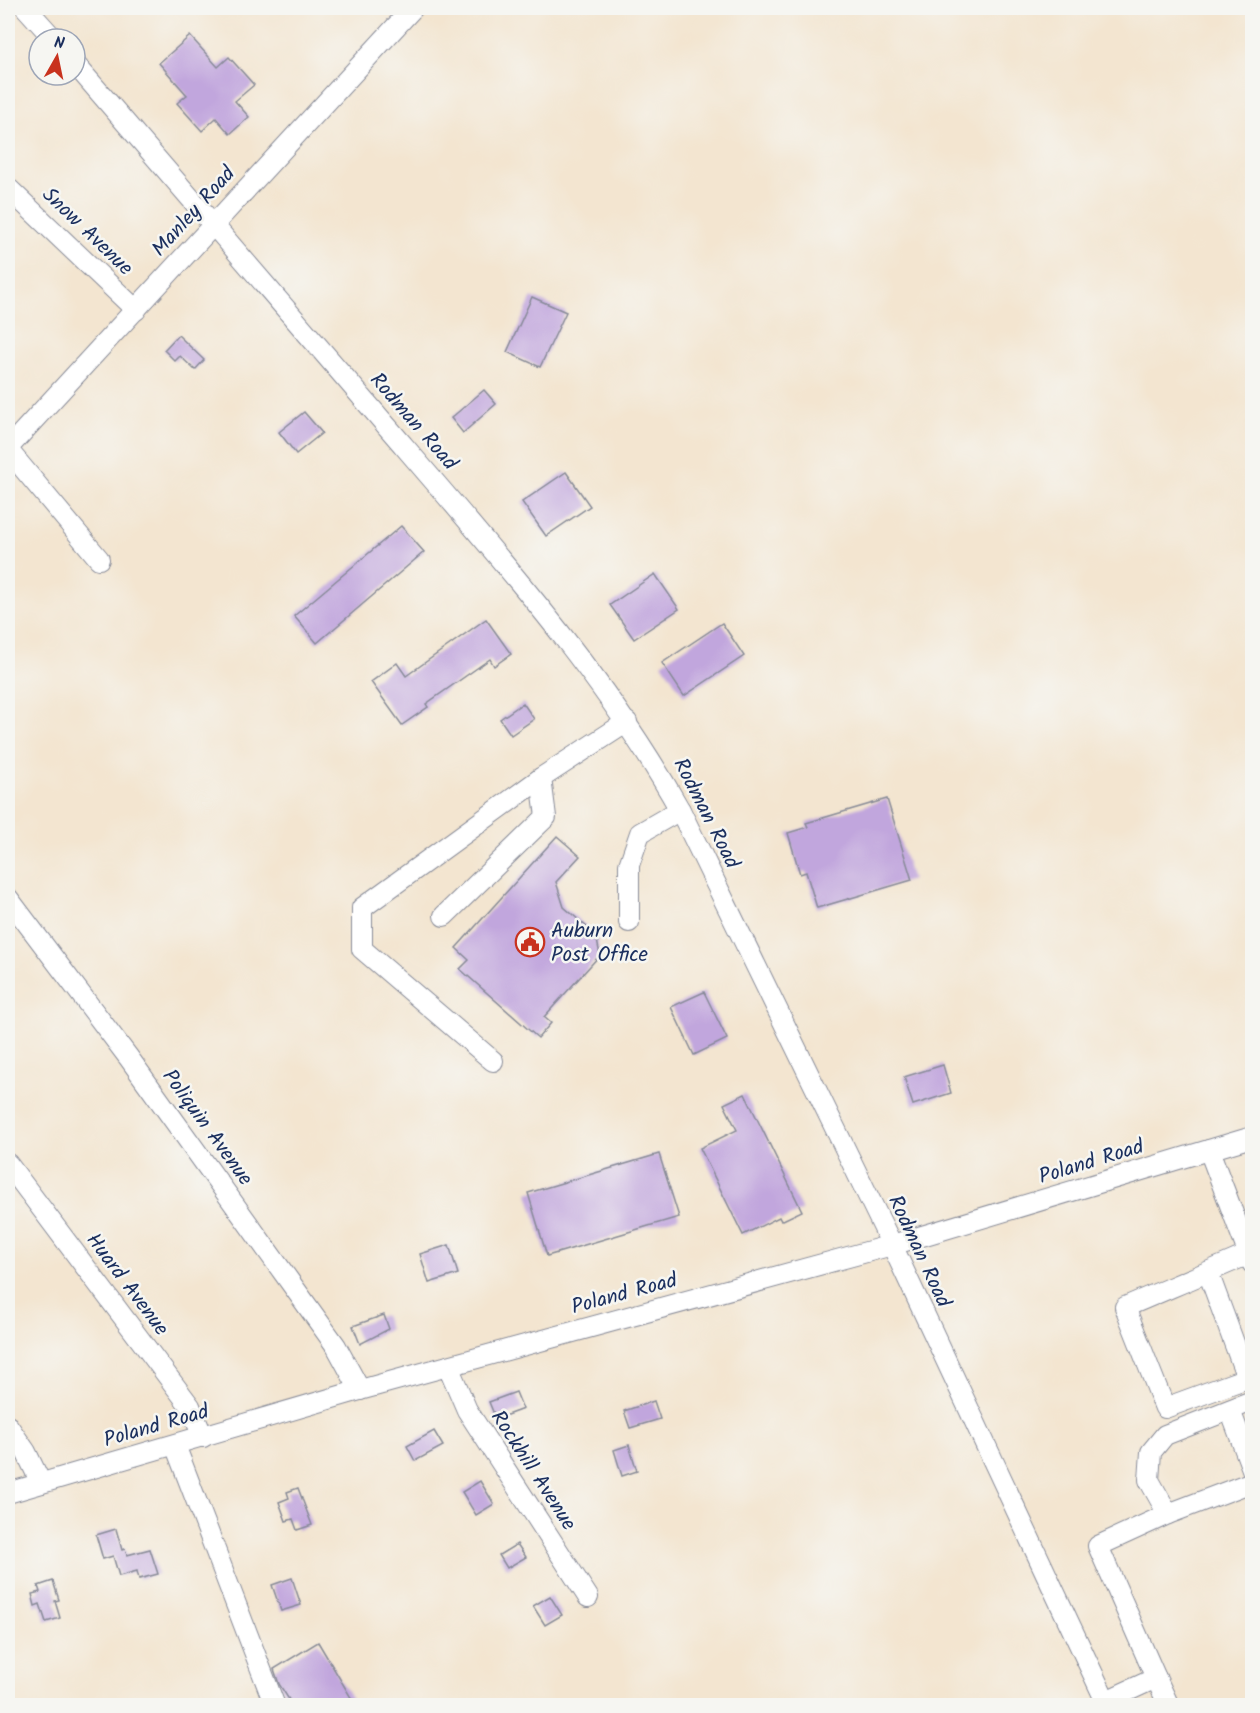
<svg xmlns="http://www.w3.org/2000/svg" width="1260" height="1713" font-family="Kalam,sans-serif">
  <rect width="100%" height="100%" fill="#f6f6f2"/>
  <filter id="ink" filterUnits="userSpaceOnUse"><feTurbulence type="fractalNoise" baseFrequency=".0167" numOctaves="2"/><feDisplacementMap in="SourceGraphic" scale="12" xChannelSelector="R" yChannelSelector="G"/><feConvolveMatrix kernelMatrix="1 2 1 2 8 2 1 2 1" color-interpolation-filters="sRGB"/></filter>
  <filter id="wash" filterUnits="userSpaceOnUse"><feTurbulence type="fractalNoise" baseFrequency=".008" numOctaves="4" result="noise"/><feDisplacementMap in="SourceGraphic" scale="24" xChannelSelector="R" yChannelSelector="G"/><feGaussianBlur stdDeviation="1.35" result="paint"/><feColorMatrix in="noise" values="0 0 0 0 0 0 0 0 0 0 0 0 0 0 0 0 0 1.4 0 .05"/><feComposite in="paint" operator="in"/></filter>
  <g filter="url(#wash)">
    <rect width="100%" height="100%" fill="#f3e5d0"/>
    <g id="blocks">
      <g fill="#c1a6dd">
        <path d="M190,36L218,67L229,57L254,85L235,101L249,117L230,134L216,118L202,131L177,103L187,95L159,63Z"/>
        <path d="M532,297L566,312L540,367L507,352Z"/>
        <path d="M178,335L204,360L195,370L180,356L175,361L164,350Z"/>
        <path d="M484,390L496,404L463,433L451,418Z"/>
        <path d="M304,412L322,433L296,454L279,432Z"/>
        <path d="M566,472L590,506L546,536L522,502Z"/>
        <path d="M401,526L424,552L317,643L294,616Z"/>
        <path d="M655,574L679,609L634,639L610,605Z"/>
        <path d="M486,619L511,654L494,666L490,659L426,704L428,707L402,725L371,682L397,663L406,676Z"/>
        <path d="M722,623L744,656L684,696L662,663Z"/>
        <path d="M523,703L534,719L511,735L500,719Z"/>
        <path d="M887,799L912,880L817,908L806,872L800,874L788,833L808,827L806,823Z"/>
        <path d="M557,836L580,856L556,882L564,907L596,935L600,955L544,1017L551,1023L538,1038L460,969L469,960L456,948Z"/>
        <path d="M704,992L727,1039L694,1055L671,1007Z"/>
        <path d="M943,1065L951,1093L913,1105L904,1077Z"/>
        <path d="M745,1094L802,1211L781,1221L779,1217L743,1235L700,1148L737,1130L724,1104Z"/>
        <path d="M659,1154L679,1217L547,1256L528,1193Z"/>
        <path d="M449,1245L458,1274L429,1283L420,1254Z"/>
        <path d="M384,1315L389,1329L360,1344L353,1326Z"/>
        <path d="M516,1392L523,1409L496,1419L489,1402Z"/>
        <path d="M654,1401L660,1419L630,1428L624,1411Z"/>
        <path d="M434,1431L443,1446L415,1461L407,1446Z"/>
        <path d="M629,1445L637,1471L622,1476L614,1450Z"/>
        <path d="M480,1481L494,1504L476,1515L462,1492Z"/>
        <path d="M298,1488L312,1525L297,1530L293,1519L286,1521L279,1502L289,1498L287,1492Z"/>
        <path d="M116,1529L122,1550L125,1549L127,1555L150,1549L158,1574L139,1579L137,1571L119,1576L113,1556L103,1559L96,1535Z"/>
        <path d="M517,1544L526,1557L507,1568L499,1555Z"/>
        <path d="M292,1578L301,1605L281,1611L272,1585Z"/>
        <path d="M53,1581L59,1600L55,1601L60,1618L46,1622L40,1604L35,1606L32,1594L40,1592L38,1586Z"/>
        <path d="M550,1596L562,1615L545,1625L533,1606Z"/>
        <path d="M318,1642L356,1706H293L279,1684L274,1669Z"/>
      </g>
    </g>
  </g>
  <g filter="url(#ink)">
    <use href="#blocks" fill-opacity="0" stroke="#878a97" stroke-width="1.5"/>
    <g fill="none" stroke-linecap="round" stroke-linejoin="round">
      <g stroke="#878a97" stroke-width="22">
        <g id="minor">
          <path d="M26,8L54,39"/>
          <path d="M75,64C185,191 294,318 403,445C503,562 605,676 680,810L892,1245L1108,1706"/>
          <path d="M8,188L136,310"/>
          <path d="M8,448L413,8"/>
          <path d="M8,450L99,559"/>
          <path d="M8,898L129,1058L285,1275L336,1346L360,1390"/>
          <path d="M444,916L546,817L541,778"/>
          <path d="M629,922V865L640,833L680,810"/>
          <path d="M493,1061L362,949V908L541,778L627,722"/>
          <path d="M1209,1150L1252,1263"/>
          <path d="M8,1164L190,1406L203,1437"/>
          <path d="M1208,1272L1247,1378L1165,1408L1125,1307C1167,1289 1208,1272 1249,1254"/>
          <path d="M448,1366L467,1410L588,1597"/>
          <path d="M1252,1401L1165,1435L1151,1452L1149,1480L1168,1514L1252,1482"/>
          <path d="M1230,1410L1252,1469"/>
          <path d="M8,1426L26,1452L41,1483"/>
          <path d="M175,1445L275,1706"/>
          <path d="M8,1493L360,1390L892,1245L1252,1137"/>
          <path d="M1156,1678L1169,1706"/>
          <path d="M1106,1701L1156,1678L1098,1546L1168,1514"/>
        </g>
      </g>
      <use href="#minor" stroke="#fff" stroke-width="20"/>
    </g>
  </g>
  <defs>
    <g id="civic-ring" transform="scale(1.5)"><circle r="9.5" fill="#f6f6f2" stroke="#c8321e" stroke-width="1.5"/><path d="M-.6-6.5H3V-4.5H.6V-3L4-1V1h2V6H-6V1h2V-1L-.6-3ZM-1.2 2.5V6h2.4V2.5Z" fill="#c8321e"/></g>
  </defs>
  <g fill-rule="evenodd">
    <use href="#civic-ring" x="530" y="942"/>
  </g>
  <g text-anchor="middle" stroke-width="5" stroke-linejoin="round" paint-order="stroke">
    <g font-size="21" fill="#1b2f5e" stroke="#f6f6f2">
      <text transform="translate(193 211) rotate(-48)" y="7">Manley Road</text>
      <text transform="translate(88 231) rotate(44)" y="7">Snow Avenue</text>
      <text transform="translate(414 421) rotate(49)" y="7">Rodman Road</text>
      <text transform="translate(707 813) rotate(63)" y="7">Rodman Road</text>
      <text transform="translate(208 1127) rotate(54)" y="7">Poliquin Avenue</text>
      <text transform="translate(1091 1161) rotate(-17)" y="7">Poland Road</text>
      <text transform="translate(920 1251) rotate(65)" y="7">Rodman Road</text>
      <text transform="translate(128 1284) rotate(53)" y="7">Huard Avenue</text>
      <text transform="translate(624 1293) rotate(-15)" y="7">Poland Road</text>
      <text transform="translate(156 1425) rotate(-16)" y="7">Poland Road</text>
      <text transform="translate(534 1470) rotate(57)" y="7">Rockhill Avenue</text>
    </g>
    <g font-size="21" fill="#1b2f5e" stroke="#f6f6f2" text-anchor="start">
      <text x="551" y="937">Auburn<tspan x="551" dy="24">Post Office</tspan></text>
    </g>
  </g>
  <rect width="1260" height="1713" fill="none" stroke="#f6f6f2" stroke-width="30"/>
  <g transform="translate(57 57) rotate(9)"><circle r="28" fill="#f6f6f2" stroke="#9ea6b7" stroke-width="1.5"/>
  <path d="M0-4.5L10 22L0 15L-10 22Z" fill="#c8321e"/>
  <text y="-9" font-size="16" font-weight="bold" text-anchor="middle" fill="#1b2f5e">N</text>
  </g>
</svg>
